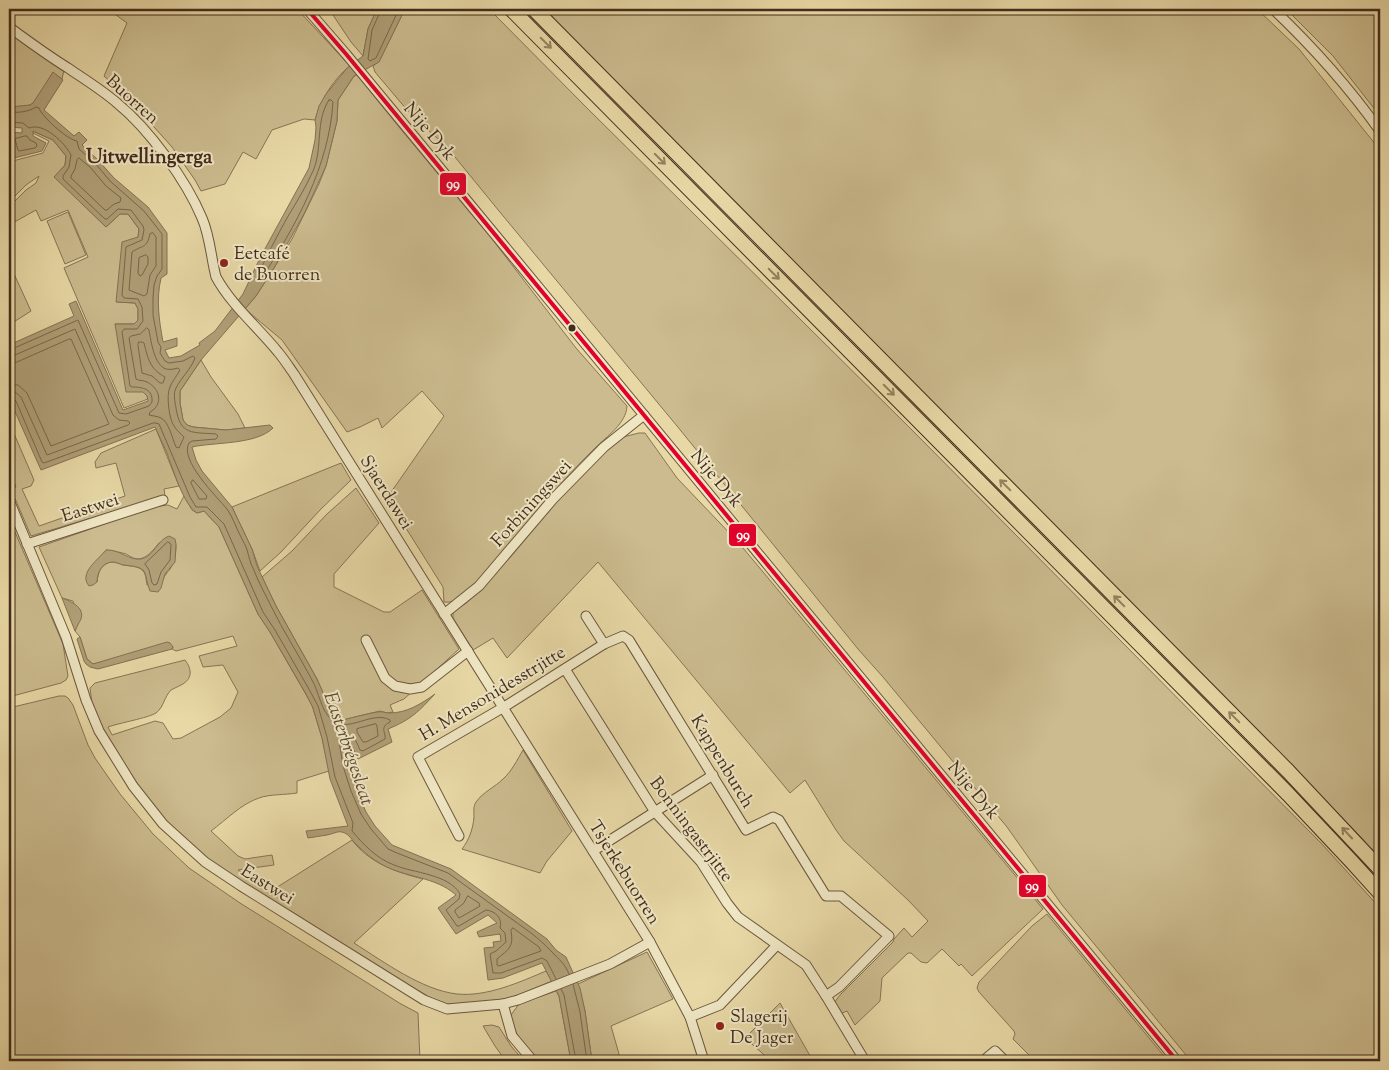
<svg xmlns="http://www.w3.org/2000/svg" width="1389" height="1070" font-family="'Sorts Mill Goudy',serif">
  <rect width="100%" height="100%" fill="#e7d8a5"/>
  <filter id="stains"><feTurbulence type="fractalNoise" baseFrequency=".004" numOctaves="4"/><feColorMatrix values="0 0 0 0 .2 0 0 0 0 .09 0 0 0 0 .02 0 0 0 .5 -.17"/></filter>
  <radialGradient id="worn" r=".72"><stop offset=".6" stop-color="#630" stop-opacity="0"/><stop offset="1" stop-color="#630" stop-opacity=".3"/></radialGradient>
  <g fill="#cbbb8e" stroke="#877455" fill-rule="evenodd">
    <path d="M108,9H297L350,66C333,79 321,100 315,120L304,119L272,130L256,159L243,152L225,184L201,191L195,180L172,147L145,117L135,104L104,76L127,23Z"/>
    <path d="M329,9H377L368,29L363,56L351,42Z"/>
    <path d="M405,9H489L586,107L911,429L1322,844L1380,908V1061H1191L1062,905L1007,827L979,793L883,677L858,649L677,426L499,211L446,146L418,121L407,110L375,72L373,66L379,61Z"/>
    <path d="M542,9H1257L1299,49L1380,150V858L1358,834L1234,707Z"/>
    <path d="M1286,9H1380V116L1333,56Z"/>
    <path d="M9,33L64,70L62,79L53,73C47,82 42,97 33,103C27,108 16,108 9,107Z"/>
    <path d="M357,75L399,127L492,239L576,348L627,406C626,424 607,436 595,448C555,487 518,534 482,577C471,587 460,604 444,602L443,587L387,498L444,416L422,391L382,428L378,418L360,427L347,432L282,340L245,309L256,296L274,268L292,239L319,184L326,166L337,121L338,100L354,76Z"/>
    <path d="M33,131L53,140L66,156L65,165L55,177L106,227L120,214H128L139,229L138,237L117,302L135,303L138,309V320L134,324H115L143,392L147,396L148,399L124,408L64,268L88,257L68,210L41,221L36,210L9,225V207L26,190L36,183L39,176L26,185L9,202V162L43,153L49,141L33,133Z"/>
    <path d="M68,212L86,255L65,264L47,221Z"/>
    <path d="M9,263L31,311L9,325Z"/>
    <path d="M201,360L211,377L238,414L245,428L226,430L193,427L187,425L183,420L180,403V391Z"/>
    <path d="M9,422L34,480L31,486L22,489L39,526L125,496L116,463L96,468L95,462L101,453L156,429L179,486L164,489L165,496L31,536L11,489L16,487L9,470Z"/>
    <path d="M639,433H645L677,478L738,542L839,663L1043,909L972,976L961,964L959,966L942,949L927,963L921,962L911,953H908L882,978L880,1001L855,1025L847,1011L840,1014L834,1003L840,995L893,942L894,939L904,928L912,937L928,921L908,900L844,841L836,830L805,780L790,793L598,562L507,658L493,638L473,650L453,618V613L456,609L465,604L481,590L572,484L605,449L623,437Z"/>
    <path d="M341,463L351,480L321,509L281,552L260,571L252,549L232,507Z"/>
    <path d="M356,488L379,523L334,574V587L384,612H390L422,590L459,649L404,699L390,705L393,712L387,713L380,711L343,720L334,716L331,711L317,679L276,606L262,577L292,551L327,514Z"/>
    <path d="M184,496L192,510L197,513L204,511L219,527L258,614L270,632L312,705L322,738L329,771L297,781V793C285,795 270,794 259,798C241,804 226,820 211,831L238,856L245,859L272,855L274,865L238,870L271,891L352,840C369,863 396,872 423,879L354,943C384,962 422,990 457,994C487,997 520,982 546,971L552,981L495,1004L468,1007L447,1004L433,999L393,977L207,861L168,825L139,789L108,742L92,703L90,688L95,683L185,660C192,669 193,679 181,685C178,687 174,688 171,690C164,697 164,707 156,713C148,718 119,723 108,727L112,735L155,721L163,723L173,739L181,738L220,717L231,708L238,692L223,665L203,667L199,656L237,646L233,636L176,651L172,649L173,647L93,664L87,659L80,637L75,631L78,623L73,601L62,598L39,547L153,507L168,505L177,509ZM159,543L176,545C176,553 175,562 170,569C167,573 165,575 163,579L147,585C146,580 146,573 142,570C138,566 129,566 123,565C120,564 116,562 112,562C101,563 98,573 97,582L87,572L106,550C113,551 120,552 126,554C128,555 131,557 133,558C145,562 152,551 159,543Z"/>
    <path d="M9,518L63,644L68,676L66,680L61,683L9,697Z"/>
    <path d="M59,696H65L68,698L73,705L88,745L95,758L120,794L153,834L189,868L240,903L401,1004L418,1013L420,1061H9V708Z"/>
    <path d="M523,750L572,831L547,861L540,873L462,849C469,840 473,829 474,817C474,811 473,807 476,802C483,792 495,787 503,779C512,771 517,760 523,750Z"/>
    <path d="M1047,914L1168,1061H1035L1013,1039L1015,1034L1014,1031L979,992L977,988L979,982L1032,926Z"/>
    <path d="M647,952L673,999L611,1026L621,1061H592L585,1011L578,984Z"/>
    <path d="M556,991L559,996L571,1061H537C526,1047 512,1033 511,1015L519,1004Z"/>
    <path d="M780,1003L813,1061H771L745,1038Z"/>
    <path d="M492,1025L499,1027L511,1046L524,1061H507L505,1060L495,1046L483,1026Z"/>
  </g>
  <g fill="#af9e76" stroke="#847152">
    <path d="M377,9H405L379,62L354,76L338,100L337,121L326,166L305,212L274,268L256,296L201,360L180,391V403L183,420L187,425L193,427L226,430L270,425L273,428C256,445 214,442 192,447L196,460L202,471L232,507L252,549L257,566L276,606L317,679L331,711L334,716L343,720C354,717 366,714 377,712C382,711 385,713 389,713C407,713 421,704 435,694C418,712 412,719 388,729L392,742L358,759L350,741L344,740L348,765L356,789L366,812L375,826L392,845L451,869L547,939L556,950L566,957L580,988L585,1011L592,1061H571L559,996L542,963L503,978L488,980L484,948L494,947L493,942L501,941L500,934L479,937L477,932L497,923L488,915L456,934L438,908L456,895C435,876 405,878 381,864C372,859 364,852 357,845C351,840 350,834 342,832C337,831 333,834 327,835C321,836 314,837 308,838L306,831L348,826L330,779L322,738L313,708L306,694L270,632L258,614L219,527L204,511L197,513C183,504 173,469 167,453C163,444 159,436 155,427L41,470L9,398V345L74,316L69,304L76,301L123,410L148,401L147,396L143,392H126L115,324H134L138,320V309L135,303L116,302L122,242L138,237L139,229L128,214H120L106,227L54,177L65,165L66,156L53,140L33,131V136L46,143L42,151L14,158L9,132L22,133V128L9,127V107L30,105L33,103L53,72L63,80L44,110L74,136L79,132L87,140L82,145L98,160L114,178L148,207L167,233V274L161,278C156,300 159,320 163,342L177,338V346L165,350L169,358L181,356L200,345L199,343L215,331L243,294L260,258L309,168L315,140L316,127L315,120L319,106L326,94L347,68L363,56L368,29Z"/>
    <path d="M169,536L175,539L176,544L175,562L165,574L161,588L158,592L150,591C147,585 147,576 144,571C140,566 130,566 124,565C121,565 117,562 113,562C102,562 97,573 97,582L93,585L89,586C78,573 99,559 106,550C119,549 130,561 141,559C154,557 157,540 169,536Z"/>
    <path d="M62,598C70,601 85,607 81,619C79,623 77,626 75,631Z"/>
    <path d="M80,637L87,659L93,664L167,642L170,643L173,647L172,649L98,669L90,667L86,664L84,661L77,639Z"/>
  </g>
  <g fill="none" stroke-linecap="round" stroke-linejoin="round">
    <g stroke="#796649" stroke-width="1">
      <path d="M381,9L380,12L372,30L368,59L370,61L376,58L399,9"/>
      <path d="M329,100H331L333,102C329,166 296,226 261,279L258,280L257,277C266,257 276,238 287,218C296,203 306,187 313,171C323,148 315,121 329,100Z"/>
      <path d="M9,112C18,113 28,112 36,107L39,108C42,117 68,140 77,141L79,149L95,163L110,181L144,211L162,234V269L157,276L154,285L153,298V315L158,342L161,347L160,353L165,361L169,363L183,361L193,356L195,358C191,369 181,378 176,388C173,394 175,402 176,408C180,436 193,432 216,434L218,436L216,439L192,441L189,443C179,460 217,497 227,509C233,517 236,528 241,537C243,541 246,546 247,550C249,556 250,563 253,568C258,581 265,594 271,606C283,631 299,655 312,680C319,692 321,711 332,720C348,734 372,710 390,720V722C379,728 386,731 385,739L363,751L360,750C356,741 355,735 343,736L339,741L343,766L351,791L361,814L371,829L388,849L397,853L448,873L531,933C539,939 545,945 552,952C560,961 564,962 569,974"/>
      <path d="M9,122L23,123L29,128C44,122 65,143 71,155L69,167L63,176V179L105,219H107L118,209L131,210L143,226L144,230L142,240L126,247L122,295L124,298L138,299L142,307L143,321L137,329H124L122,332L130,386L132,387C143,387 153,389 152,402L149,406L126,414L119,413L78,320L12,349H9"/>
      <path d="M25,136H27L30,140L36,143L37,146L35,148L19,151L18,150L15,139Z"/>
      <path d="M79,158L90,167L106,186L121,198L120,202L114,204L107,210H105L71,178V176L75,169L77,160Z"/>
      <path d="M153,233L156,237V266L150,275L147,294L144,296L129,290L132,252C142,245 147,249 150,234Z"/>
      <path d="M146,255L148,257V264L142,275L140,276L138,273L139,258Z"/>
      <path d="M147,328L149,330C151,341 154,365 166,369C170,370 174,369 178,368L180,370C177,376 172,381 170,387C166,395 169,419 174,426C176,430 181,434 184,437L179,448L176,447C172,438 169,422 161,418C157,416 153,416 149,415L150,412C163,405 161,389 147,382C143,380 139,381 136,379L129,338L131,336L140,334Z"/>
      <path d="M139,342H142L144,343C148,359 150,369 165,377L163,383H160L152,376L142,373L138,345Z"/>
      <path d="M9,355H15L75,329L113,415L119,420L128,421L130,423L128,425L47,455L21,397L15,392L9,391"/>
      <path d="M9,363L17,362L69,339H71L109,424L51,446L27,393L18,385L9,384"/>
      <path d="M9,398H13L16,401L42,462L44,463L153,423H156L159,424L190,497L196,507H207L224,524L263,612L275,630L310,691L318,706L327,737L335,777L353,823L352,831C364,845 376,858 394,865C413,873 449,874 460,894L459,899L446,910L457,926H459L486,910C496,911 503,919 500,928L505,933L506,942L496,951L490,954L493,973H501L542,958L547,961L556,979"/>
      <path d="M193,480L207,496L206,499H199L191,483Z"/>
      <path d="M168,542L170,543L171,545L170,560L161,572L157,584L154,585L152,583L149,570L145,564Z"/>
      <path d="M376,724L377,726L378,736L366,742H363L357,732V729Z"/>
      <path d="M468,896L479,903L480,906L461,917L459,918L455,912V910L463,904Z"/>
      <path d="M513,928L539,947L541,951L499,966L497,965V959C509,949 514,947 511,931Z"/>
      <path d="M573,984L580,1012L587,1061"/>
      <path d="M561,989L564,995L576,1061"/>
    </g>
    <g stroke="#6c583e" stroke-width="11">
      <g id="minor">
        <path d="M307,9L346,54L1177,1061"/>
        <path d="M1273,9C1313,47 1348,86 1380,131"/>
        <path d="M9,27C28,41 47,55 68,68C84,79 102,90 117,103C149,129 186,180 202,218C210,236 211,258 216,277C232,306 258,327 278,352C284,359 289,367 294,374L650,942L690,1017L704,1061"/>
        <path d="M9,500L66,637L86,700L99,731L133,786L163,824L205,862L241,886L424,1000L447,1009L503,1004L518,1000L610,964L650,942"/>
        <path d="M27,544L163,500"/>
        <path d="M444,614L479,586L553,499L604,447L644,415"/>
        <path d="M586,616L604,644"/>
        <path d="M366,640L385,678L395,686L410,689L422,687L468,651"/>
        <path d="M565,669L655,812L701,862L727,903L738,917L806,965L826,996L865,1061"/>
        <path d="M459,836L418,757L504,707L604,644L623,636L629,640L746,830L773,817L779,820L826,896H841L889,936L839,987L826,996"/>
        <path d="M593,851L713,775"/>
        <path d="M503,1004L512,1036L533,1061"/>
        <path d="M690,1017L720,1005L777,945"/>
        <path d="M983,1061L995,1051L1005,1061"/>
      </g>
    </g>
    <g stroke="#432d1c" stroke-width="16">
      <g id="highway">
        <path d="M511,9L1288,794L1352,862L1380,893"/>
        <path d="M534,9L1288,771L1380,869"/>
      </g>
    </g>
    <use href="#minor" stroke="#efe6c4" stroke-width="9"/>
    <use href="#highway" stroke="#e7d8a5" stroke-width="14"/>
    <g stroke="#efe6c4" stroke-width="8">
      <path id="bus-1" d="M307,9L346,54L1177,1061"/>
    </g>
    <use href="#bus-1" stroke="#e4002b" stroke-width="4"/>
  </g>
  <defs><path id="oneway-shaft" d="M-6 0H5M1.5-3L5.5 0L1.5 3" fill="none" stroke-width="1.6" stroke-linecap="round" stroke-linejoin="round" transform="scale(1.25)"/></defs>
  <g stroke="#958260">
    <use href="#oneway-shaft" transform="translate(546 43) rotate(45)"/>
    <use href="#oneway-shaft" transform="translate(660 159) rotate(45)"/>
    <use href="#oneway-shaft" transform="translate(774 274) rotate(45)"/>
    <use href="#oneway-shaft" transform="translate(889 390) rotate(45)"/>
    <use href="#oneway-shaft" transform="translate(1005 485) rotate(-135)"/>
    <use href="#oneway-shaft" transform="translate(1119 601) rotate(-135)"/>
    <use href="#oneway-shaft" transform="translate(1234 717) rotate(-135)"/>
    <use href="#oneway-shaft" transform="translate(1347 833) rotate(-133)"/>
  </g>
  <g fill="#8f2418" stroke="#efe6c4" stroke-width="2">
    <circle cx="224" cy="263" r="5"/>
    <circle cx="720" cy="1026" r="5"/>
  </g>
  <circle fill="#432d1c" stroke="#efe6c4" stroke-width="2" cx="572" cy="328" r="4.5"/>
  <g text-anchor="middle" stroke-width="4" stroke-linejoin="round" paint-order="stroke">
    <g font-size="18" fill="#432d1c" stroke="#efe6c4">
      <text transform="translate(133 99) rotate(42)" y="6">Buorren</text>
      <text transform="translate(430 131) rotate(50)" y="6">Nije Dyk</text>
      <text transform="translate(717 478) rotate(50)" y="6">Nije Dyk</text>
      <text transform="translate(387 492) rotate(58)" y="6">Sjaerdawei</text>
      <text transform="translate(531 503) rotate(-48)" y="6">Forbiningswei</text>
      <text transform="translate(90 507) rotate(-18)" y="6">Eastwei</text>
      <text transform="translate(492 693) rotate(-31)" y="6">H. Mensonidesstrjitte</text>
      <text transform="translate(723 761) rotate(59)" y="6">Kappenburch</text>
      <text transform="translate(974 790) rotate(50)" y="6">Nije Dyk</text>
      <text transform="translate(692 829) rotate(53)" y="6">Bonningastrjitte</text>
      <text transform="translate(625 872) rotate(58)" y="6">Tsjerkebuorren</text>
      <text transform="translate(268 884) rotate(32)" y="6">Eastwei</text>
    </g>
    <g font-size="18" fill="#432d1c" stroke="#efe6c4" text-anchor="start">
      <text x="234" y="259">Eetcafé<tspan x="234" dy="21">de Buorren</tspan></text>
      <text x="730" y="1022">Slagerij<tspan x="730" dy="21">De Jager</tspan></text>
    </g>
    <g font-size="19" font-style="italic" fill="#5e4932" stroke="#efe6c4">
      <text transform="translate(350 748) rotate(71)" y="7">Easterbrégesleat</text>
    </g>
    <g font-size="20" font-weight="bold" fill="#432d1c" stroke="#efe6c4">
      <text x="149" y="163">Uitwellingerga</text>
    </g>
  </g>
  <g stroke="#efe6c4" stroke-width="2">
    <rect x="439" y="172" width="28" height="24" rx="5" fill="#e4002b"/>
    <rect x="728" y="523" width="29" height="24" rx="5" fill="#e4002b"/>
    <rect x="1018" y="874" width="29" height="24" rx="5" fill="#e4002b"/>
  </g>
  <g font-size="14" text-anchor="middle" font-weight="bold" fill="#fff">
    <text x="453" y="188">99</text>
    <text x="743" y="539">99</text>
    <text x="1032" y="890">99</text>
  </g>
  <rect width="1389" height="1070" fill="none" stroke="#e7d8a5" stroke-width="30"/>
  <rect x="10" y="10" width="1369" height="1050" fill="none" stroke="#432d1c" stroke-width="2.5"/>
  <rect x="15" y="15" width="1359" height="1040" fill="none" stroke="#432d1c"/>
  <rect width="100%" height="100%" filter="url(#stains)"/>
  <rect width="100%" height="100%" fill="url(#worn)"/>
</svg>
